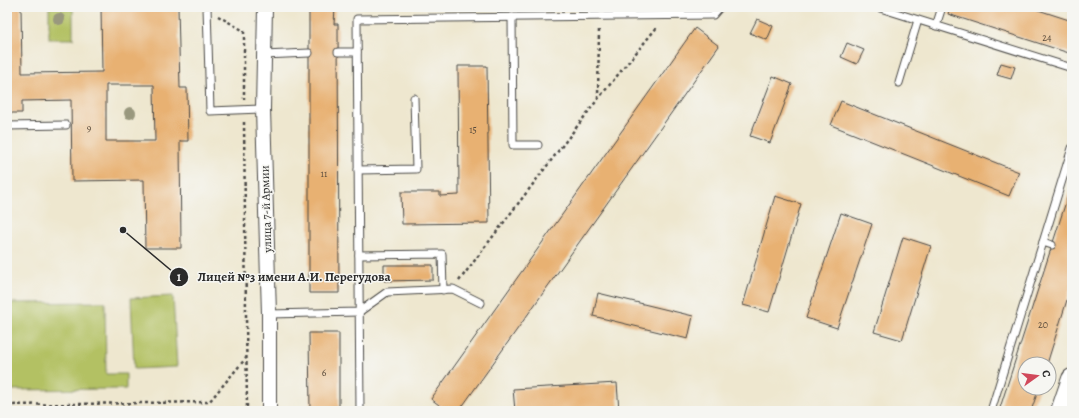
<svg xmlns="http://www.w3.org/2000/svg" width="1079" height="418" font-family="Alegreya,serif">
  <rect width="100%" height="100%" fill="#f6f6f2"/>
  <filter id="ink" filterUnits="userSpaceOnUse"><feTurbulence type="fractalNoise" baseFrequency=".025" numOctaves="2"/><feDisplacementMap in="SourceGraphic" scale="8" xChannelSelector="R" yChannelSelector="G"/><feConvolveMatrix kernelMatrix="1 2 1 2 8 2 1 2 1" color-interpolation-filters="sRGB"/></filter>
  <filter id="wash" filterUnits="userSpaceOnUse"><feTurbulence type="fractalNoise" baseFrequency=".012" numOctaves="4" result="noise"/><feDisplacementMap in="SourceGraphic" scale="16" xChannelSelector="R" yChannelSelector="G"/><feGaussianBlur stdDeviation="0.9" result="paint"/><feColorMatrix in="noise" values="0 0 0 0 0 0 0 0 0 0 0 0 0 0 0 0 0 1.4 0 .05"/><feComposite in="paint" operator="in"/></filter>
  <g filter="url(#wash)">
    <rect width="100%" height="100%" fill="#eee7cf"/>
    <g fill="#b3c163" stroke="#6f7647">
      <rect x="49" y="7" width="24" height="32"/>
      <path d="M173,296L177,367L134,369L131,298Z"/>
      <path d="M105,302L106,374H126V389L7,390V303Z"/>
    </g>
    <g id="blocks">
      <g fill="#e8b172" fill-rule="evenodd">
        <path d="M7,7H21L22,73L102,72L101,7H178L180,88H187L188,141H180L181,248H145L144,180L72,181L71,100L22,101V113H7ZM106,85H154L155,141H106Z"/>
        <path d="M309,7H335L334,24H338L339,293H309Z"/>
        <path d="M950,7H1029L1072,21V54L948,14Z"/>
        <path d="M757,19L773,26L767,40L750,33Z"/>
        <path d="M695,28L719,46L459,411H447L431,399Z"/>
        <path d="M847,43L864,50L857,64L841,57Z"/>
        <path d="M1001,63L1015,67L1011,79L997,75Z"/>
        <path d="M458,66H487L489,223L402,224L401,192H440V196L459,195Z"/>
        <path d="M773,76L792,84L770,143L750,136Z"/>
        <path d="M841,101L1019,172L1009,196L831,125Z"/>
        <path d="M1072,183V284L1047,364H1025V388H1039L1031,411H999Z"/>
        <path d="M775,196L801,204L769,312L743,305Z"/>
        <path d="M841,213L872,224L837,328L806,318Z"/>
        <path d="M903,237L931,246L902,340L874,332Z"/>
        <path d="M384,265H433V280L384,281Z"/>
        <path d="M598,293L693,316L688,339L593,316Z"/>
        <path d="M309,333H339V411H310Z"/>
        <path d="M617,383L619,411H515L513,389Z"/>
      </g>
    </g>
  </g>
  <g filter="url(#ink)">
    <use href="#blocks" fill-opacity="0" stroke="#484744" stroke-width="1"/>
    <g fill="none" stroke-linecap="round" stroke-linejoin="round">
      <g stroke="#484744" stroke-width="9">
        <g id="lane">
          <path d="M207,7L210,111L263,109"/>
          <path d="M877,7L1072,68"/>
          <path d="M512,17L513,145H538"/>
          <path d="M936,26L942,7"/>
          <path d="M338,52H357"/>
          <path d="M264,55L309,53"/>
          <path d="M899,83L918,20"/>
          <path d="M7,126L66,125"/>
          <path d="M358,170L416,169L414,98"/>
          <path d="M1043,242L1052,245"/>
          <path d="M359,255L442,254L443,290"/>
          <path d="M269,314L359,312L387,292L453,289L481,303"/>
          <path d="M360,411L357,19L713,15L720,7"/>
          <path d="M991,411L1072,148"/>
        </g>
      </g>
      <g stroke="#484744" stroke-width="16">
        <path id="street" d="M265,7L263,109L269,314V411"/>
      </g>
      <g stroke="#484744" stroke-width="22">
        <path id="secondary" d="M1061,411L1072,379"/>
      </g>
      <g stroke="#484744" stroke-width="2.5" stroke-dasharray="3 3" stroke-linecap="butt">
        <path d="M218,16L244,31V99"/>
        <path d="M598,99L599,28"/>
        <path d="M244,122L247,411"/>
        <path d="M459,281L598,99L658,26"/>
        <path d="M7,405L209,402L246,358"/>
      </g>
      <use href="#lane" stroke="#fff" stroke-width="7"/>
      <use href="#street" stroke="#fff" stroke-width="14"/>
      <use href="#secondary" stroke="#fff" stroke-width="20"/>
    </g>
    <g fill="#99987e">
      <circle cx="59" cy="19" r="6"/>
      <circle cx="130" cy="113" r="6"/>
    </g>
  </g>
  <g text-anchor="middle" stroke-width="3" stroke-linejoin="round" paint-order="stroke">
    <g font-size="10" fill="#5a4c3d">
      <text x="1047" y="41">24</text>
      <text x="89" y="131">9</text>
      <text x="473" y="133">15</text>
      <text x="324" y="177">11</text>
      <text x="1043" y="328">20</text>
      <text x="324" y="376">6</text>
    </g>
    <g font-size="12" fill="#2b2b2b" stroke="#f6f6f2">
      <text transform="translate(266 209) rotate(-92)" y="4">улица 7-й Армии</text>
    </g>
  </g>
  <path fill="none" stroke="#2b2b2b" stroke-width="1.5" d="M123 230L179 277"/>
  <g fill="#2b2b2b" stroke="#f6f6f2" stroke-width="1.5">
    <circle cx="123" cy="230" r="4"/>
    <circle cx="179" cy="277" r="10"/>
  </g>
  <g font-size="12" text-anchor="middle" font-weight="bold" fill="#fff">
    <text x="179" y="281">1</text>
  </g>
  <g font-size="13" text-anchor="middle" font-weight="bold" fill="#2b2b2b" stroke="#f6f6f2" stroke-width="3" stroke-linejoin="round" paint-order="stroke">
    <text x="294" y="281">Лицей №3 имени А.И. Перегудова</text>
  </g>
  <rect width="1079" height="418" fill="none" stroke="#f6f6f2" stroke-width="24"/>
  <g transform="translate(1037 376) rotate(76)"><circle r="19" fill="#f6f6f2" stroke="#a5a5a2"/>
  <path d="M0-3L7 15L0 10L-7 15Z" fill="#d1495b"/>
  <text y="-6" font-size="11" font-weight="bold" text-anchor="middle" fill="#2b2b2b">С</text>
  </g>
</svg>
